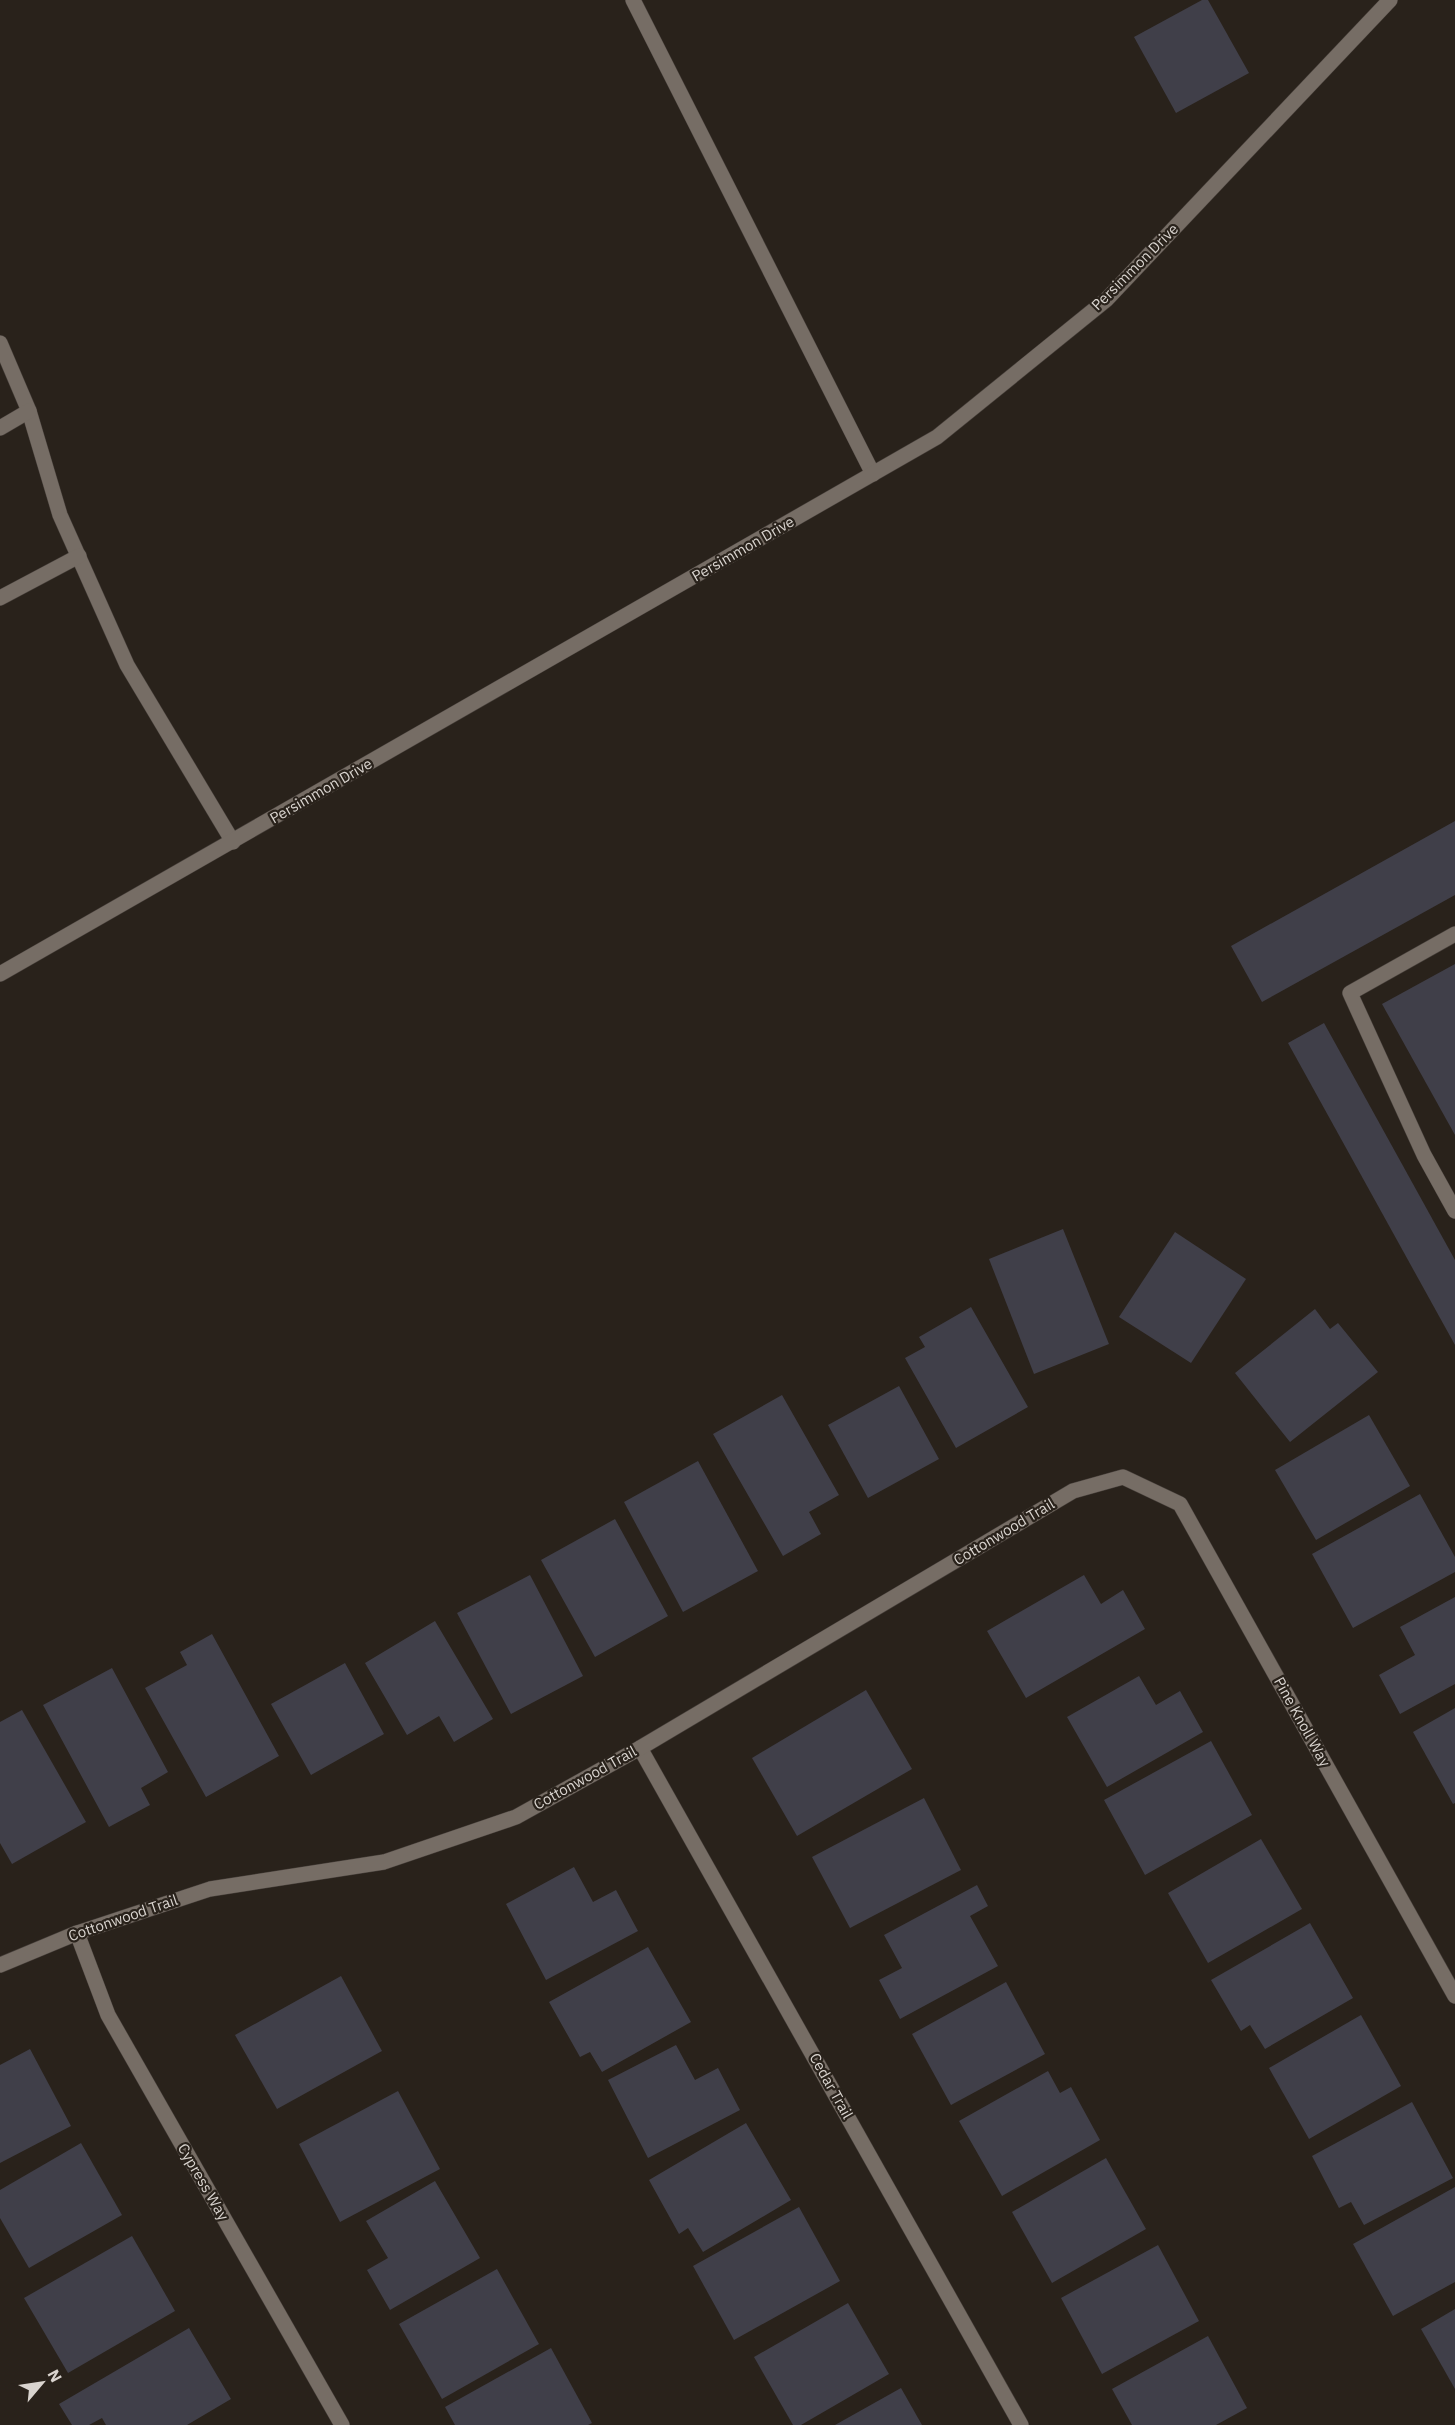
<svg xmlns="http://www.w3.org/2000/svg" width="1455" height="2425" font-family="'IBM Plex Sans',sans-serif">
  <rect width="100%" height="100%" fill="#29221b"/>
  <g fill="#403f49">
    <path d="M1202,0H1208L1249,73L1176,113L1134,37Z"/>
    <path d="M1455,821V895L1262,1002L1231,946Z"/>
    <path d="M1455,964V1135L1382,1004Z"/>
    <path d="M1324,1023L1455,1260V1345L1288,1043Z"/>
    <path d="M1063,1229L1109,1344L1034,1374L989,1259Z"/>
    <path d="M1175,1232L1246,1279L1191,1363L1119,1317Z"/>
    <path d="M971,1307L1028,1407L956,1448L905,1358L925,1347L919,1337Z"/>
    <path d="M1315,1309L1330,1329L1338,1323L1378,1372L1290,1442L1235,1373Z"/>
    <path d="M899,1386L939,1459L868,1498L828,1425Z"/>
    <path d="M782,1395L839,1495L809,1512L821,1534L783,1556L713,1434Z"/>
    <path d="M1369,1415L1410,1486L1316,1540L1275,1470Z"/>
    <path d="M698,1461L758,1571L683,1612L624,1502Z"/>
    <path d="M1420,1494L1455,1557V1572L1353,1628L1312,1554Z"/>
    <path d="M615,1519L668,1616L595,1657L541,1560Z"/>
    <path d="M530,1575L583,1676L511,1714L457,1613Z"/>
    <path d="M1084,1575L1101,1604L1123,1590L1145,1629L1026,1698L987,1631Z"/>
    <path d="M1455,1597V1684L1400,1714L1379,1675L1415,1655L1400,1627Z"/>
    <path d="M435,1621L493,1719L454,1742L439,1716L407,1735L365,1663Z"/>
    <path d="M212,1634L279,1756L206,1797L145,1688L187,1665L180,1652Z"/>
    <path d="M345,1663L384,1734L311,1775L271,1704Z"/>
    <path d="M112,1668L168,1772L141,1788L150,1805L109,1827L43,1705Z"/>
    <path d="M1139,1676L1156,1705L1180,1691L1203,1732L1107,1787L1067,1717Z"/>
    <path d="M866,1690L912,1769L797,1836L752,1758Z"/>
    <path d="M1455,1708V1803L1453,1804L1413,1732Z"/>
    <path d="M22,1710L86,1822L12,1864L0,1843V1722Z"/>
    <path d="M1211,1741L1252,1815L1145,1875L1104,1800Z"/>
    <path d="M924,1798L961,1870L850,1928L812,1857Z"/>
    <path d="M1261,1839L1302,1909L1208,1963L1168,1893Z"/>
    <path d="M574,1867L593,1902L616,1890L638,1931L546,1980L506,1904Z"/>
    <path d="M977,1885L988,1906L970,1916L998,1966L900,2019L879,1980L902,1968L884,1935Z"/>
    <path d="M1310,1923L1353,1998L1265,2049L1250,2025L1241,2031L1211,1980Z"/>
    <path d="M648,1947L691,2022L602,2072L590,2052L580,2057L549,2002Z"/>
    <path d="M341,1976L382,2051L277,2109L235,2035Z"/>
    <path d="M1006,1982L1045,2054L951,2105L912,2034Z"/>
    <path d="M1361,2015L1401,2086L1309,2139L1269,2068Z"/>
    <path d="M676,2045L695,2080L718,2068L740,2110L648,2158L608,2080Z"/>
    <path d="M30,2049L71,2126L0,2163V2065Z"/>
    <path d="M1048,2071L1060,2093L1071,2087L1100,2140L1002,2196L959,2121Z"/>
    <path d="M398,2091L440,2169L340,2222L299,2144Z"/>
    <path d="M1412,2102L1453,2178L1364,2225L1351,2202L1339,2208L1312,2156Z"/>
    <path d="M746,2123L791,2200L703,2252L688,2228L679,2234L649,2180Z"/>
    <path d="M81,2143L122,2215L29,2268L0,2218V2190Z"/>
    <path d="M1106,2158L1146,2229L1052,2283L1012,2212Z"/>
    <path d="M435,2181L480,2258L390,2310L367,2270L388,2258L366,2221Z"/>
    <path d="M1455,2187V2282L1393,2316L1353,2244Z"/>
    <path d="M799,2207L840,2281L734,2340L693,2266Z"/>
    <path d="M132,2236L175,2311L68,2373L24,2298Z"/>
    <path d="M1158,2245L1199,2321L1102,2374L1061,2298Z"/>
    <path d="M497,2269L539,2344L442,2399L399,2324Z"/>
    <path d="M848,2303L889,2374L801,2425H793L754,2357Z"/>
    <path d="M1455,2309V2389L1421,2329Z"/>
    <path d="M189,2328L231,2399L187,2425H106L102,2418L89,2425H72L59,2404Z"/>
    <path d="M1208,2336L1247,2408L1216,2425H1132L1112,2389Z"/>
    <path d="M551,2348L592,2423L588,2425H455L445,2407Z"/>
    <path d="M901,2388L922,2425H835Z"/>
  </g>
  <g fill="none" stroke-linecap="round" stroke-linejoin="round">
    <g stroke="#463f3a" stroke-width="16">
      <g id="service">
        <path d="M633,0L873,474"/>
        <path d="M0,343L29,411L60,515L127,665L233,842"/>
        <path d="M0,428L29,411"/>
        <path d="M0,598L79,556"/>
        <path d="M1455,934L1350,993L1424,1155L1455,1211"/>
      </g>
    </g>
    <g stroke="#463f3a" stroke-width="16">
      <g id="minor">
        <path d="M0,974L937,437L1106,300L1390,0"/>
        <path d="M640,1748L1021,2425"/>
        <path d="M77,1933L108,2015L342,2425"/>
        <path d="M0,1965L77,1933L210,1889L384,1862L516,1817L640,1748L1073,1491L1123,1477L1180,1504L1455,1996"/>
      </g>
    </g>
    <use href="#service" stroke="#766d65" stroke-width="15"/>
    <use href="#minor" stroke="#766d65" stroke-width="15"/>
  </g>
  <g text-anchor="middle" stroke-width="4.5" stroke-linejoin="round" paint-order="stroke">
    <g font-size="15" fill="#d9d4cf" stroke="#29221b">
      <text transform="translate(1135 267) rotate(-45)" y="5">Persimmon Drive</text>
      <text transform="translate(743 549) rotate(-30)" y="5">Persimmon Drive</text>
      <text transform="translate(321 791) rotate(-30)" y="5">Persimmon Drive</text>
      <text transform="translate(1004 1532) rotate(-31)" y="5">Cottonwood Trail</text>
      <text transform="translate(1302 1722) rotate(61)" y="5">Pine Knoll Way</text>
      <text transform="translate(585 1778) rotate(-29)" y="5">Cottonwood Trail</text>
      <text transform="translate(123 1918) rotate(-19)" y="5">Cottonwood Trail</text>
      <text transform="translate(831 2086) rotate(61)" y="5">Cedar Trail</text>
      <text transform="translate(203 2182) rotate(60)" y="5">Cypress Way</text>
    </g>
  </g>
  <g transform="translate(42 2383) rotate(61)" stroke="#29221b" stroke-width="4.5" paint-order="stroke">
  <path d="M0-4.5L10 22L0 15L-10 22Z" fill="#d9d4cf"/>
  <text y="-9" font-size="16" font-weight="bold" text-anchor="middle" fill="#d9d4cf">N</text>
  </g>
</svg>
